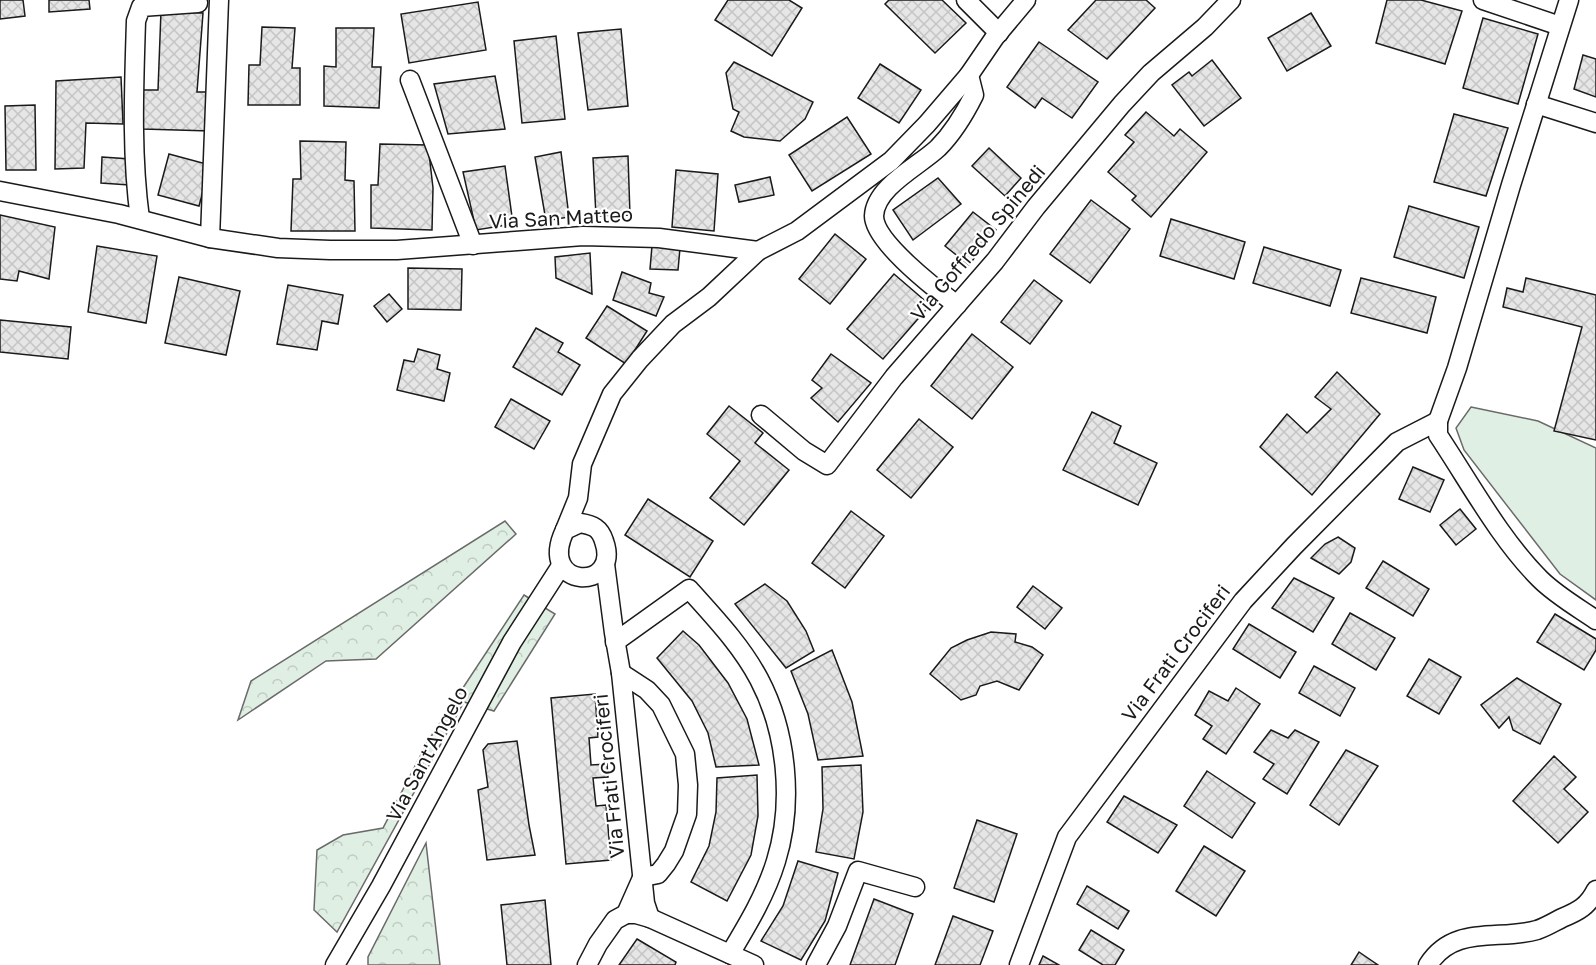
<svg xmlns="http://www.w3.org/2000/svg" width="1596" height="965" font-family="'Golos Text',sans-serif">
  <defs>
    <pattern id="forest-crowns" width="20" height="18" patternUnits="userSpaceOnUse" patternTransform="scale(1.5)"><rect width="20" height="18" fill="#e0efe3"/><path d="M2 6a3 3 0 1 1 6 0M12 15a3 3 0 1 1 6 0" fill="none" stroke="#c0ccc2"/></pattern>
    <pattern id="building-cross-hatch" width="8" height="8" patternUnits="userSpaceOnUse" patternTransform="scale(1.5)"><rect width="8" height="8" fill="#e6e6e6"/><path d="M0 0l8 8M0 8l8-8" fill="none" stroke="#c5c5c5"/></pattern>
  </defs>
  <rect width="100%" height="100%" fill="#fff"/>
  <g fill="url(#forest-crowns)" stroke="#6a6a6a" stroke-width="1.5">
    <path d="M505,521L516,534L376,659L326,661L238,720L251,681Z"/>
    <path d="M524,595L555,614L494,711L464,702L337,932L314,910L317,850L343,835L383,828L428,741Z"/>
    <path d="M426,843L440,965H368V957Z"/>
  </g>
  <path fill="#e0efe3" stroke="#6a6a6a" stroke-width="1.5" d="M1471,407L1538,421L1596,448V600L1560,574L1464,450L1456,428Z"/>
  <g fill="url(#building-cross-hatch)" stroke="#1a1a1a" stroke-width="1.5">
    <path d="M0,0H23L25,16L0,19Z"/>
    <path d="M49,0H89L90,9L49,12Z"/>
    <path d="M728,0H789L802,8L772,56L715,20Z"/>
    <path d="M889,0H942L966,23L935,53L885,4Z"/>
    <path d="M1096,0H1146L1155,8L1107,59L1068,30Z"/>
    <path d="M1387,0H1421L1462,11L1445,64L1376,43Z"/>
    <path d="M478,2L486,50L409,63L401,14Z"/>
    <path d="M161,11L203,13L197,92H213L210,131L143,129V90H158Z"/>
    <path d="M1311,13L1331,46L1287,71L1268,38Z"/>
    <path d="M1483,18L1538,34L1518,104L1463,88Z"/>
    <path d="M262,27L295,28L292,68H300V105H248L249,65H260Z"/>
    <path d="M336,28H374L372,67H381L379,108L324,106V66L336,67Z"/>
    <path d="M621,29L628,106L588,110L578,33Z"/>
    <path d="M556,36L565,119L522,123L514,41Z"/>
    <path d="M1039,42L1098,82L1072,118L1042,98L1035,108L1007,87Z"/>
    <path d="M1583,55L1596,59V97L1574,89Z"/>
    <path d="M1212,60L1241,98L1204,126L1172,85L1189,72L1192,76Z"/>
    <path d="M734,62L813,102L805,119L780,141L744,137L731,131L739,112L733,109L726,73Z"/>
    <path d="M880,64L921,90L899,123L858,98Z"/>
    <path d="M495,76L505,129L448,134L434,84Z"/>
    <path d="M121,77L123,124L86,123L84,168L55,169L56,81Z"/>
    <path d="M35,105L36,170H6L5,106Z"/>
    <path d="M1146,112L1174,136L1180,129L1207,152L1151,217L1132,200L1136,196L1108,172L1134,142L1125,135Z"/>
    <path d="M1454,114L1508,128L1486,196L1434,182Z"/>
    <path d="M847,117L871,154L812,191L789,155Z"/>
    <path d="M300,141L346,142L345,180L354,181L355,231H291L293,179H301Z"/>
    <path d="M380,144L428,145L433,188L432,230L371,228V185H378Z"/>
    <path d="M989,148L1021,178L1005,196L972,166Z"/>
    <path d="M561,152L569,217L546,221L535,157Z"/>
    <path d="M169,154L210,165L199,206L158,195Z"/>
    <path d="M628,156L630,215L596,216L593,158Z"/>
    <path d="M102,157L130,159L129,185L101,183Z"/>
    <path d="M505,166L513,224L476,230L463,172Z"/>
    <path d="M676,170L718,174L714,231L672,227Z"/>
    <path d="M770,177L774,195L739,202L735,185Z"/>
    <path d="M938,178L961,204L913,240L893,210Z"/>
    <path d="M1091,200L1130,229L1090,283L1050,254Z"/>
    <path d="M1409,206L1479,227L1464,278L1394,257Z"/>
    <path d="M973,212L996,230L969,265L945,246Z"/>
    <path d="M0,215L55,227L49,279L19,271L17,281L0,279Z"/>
    <path d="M1171,219L1245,242L1234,279L1160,256Z"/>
    <path d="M835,234L866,259L830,304L799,279Z"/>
    <path d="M97,246L157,256L146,323L88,312Z"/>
    <path d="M652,246L680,248L678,270L650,269Z"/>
    <path d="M1264,247L1341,270L1330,306L1253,283Z"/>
    <path d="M590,253L592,294L556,278L555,257Z"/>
    <path d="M408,268L462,269L461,310L408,309Z"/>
    <path d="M622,272L651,283L649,293L664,297L656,316L613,300Z"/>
    <path d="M894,274L930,305L883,359L847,329Z"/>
    <path d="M179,277L240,291L226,355L165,343Z"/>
    <path d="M1361,278L1436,297L1427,333L1351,313Z"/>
    <path d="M1526,278L1596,295V440L1554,431L1582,327L1503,307L1507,288L1523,292Z"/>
    <path d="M1034,280L1062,301L1030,344L1001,322Z"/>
    <path d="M288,285L343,295L338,324L322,321L317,350L277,344Z"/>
    <path d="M389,294L402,309L387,322L374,306Z"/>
    <path d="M607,306L647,331L626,364L586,338Z"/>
    <path d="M0,320L71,327L68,359L0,352Z"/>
    <path d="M536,328L563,343L558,352L580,365L562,395L513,367Z"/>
    <path d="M972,334L1013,367L972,419L931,386Z"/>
    <path d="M418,349L440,355L437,369L450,373L444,401L397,390L404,360L414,362Z"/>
    <path d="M831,354L871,383L838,422L811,398L822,388L812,380Z"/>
    <path d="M1337,372L1380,414L1312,495L1260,447L1287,414L1307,433L1331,409L1315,397Z"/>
    <path d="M511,399L550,421L534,449L495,427Z"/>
    <path d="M729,406L763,433L755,443L789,470L744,525L710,498L740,461L707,434Z"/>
    <path d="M1092,412L1121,426L1114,443L1157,463L1138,505L1063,470Z"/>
    <path d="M919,419L953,447L911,498L877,470Z"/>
    <path d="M1413,467L1444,480L1430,512L1399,499Z"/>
    <path d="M648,499L713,541L690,577L625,535Z"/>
    <path d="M1460,509L1476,529L1456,545L1440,525Z"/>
    <path d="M851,511L884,536L845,588L812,563Z"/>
    <path d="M1338,537L1355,548L1351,562L1339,574L1311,558L1325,544Z"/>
    <path d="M1383,561L1429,589L1413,616L1366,588Z"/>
    <path d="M1294,578L1334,598L1313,632L1272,608Z"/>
    <path d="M765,584L787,601L806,631L814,651L786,668L735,604Z"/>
    <path d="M1033,586L1062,608L1045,629L1017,607Z"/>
    <path d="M1350,613L1395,638L1376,670L1332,644Z"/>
    <path d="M1555,614L1596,639V650L1584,670L1537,642Z"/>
    <path d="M1249,624L1296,652L1280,678L1233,649Z"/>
    <path d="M683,631L699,645L728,683L747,719L759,765L716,767L708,733L692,701L657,658Z"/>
    <path d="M991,632L1016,634L1015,642L1032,647L1043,655L1019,690L997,681L980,686L976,695L961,700L930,674L951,648L967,640Z"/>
    <path d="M832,650L852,702L863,756L818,760L808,714L791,671Z"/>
    <path d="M1429,659L1461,677L1439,714L1407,696Z"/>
    <path d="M1314,666L1355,688L1340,716L1299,693Z"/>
    <path d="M1517,678L1561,704L1540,744L1513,730L1509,717L1499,728L1481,705Z"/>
    <path d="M1236,688L1260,704L1226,754L1203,739L1212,726L1195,715L1209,691L1228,701Z"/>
    <path d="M595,694L598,737L589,738L591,765L607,764L608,777L593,778L596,806L606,805L611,860L566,864L551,698Z"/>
    <path d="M1271,730L1288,738L1295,730L1319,742L1287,794L1263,779L1274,764L1254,752Z"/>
    <path d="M517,741L529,825L535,855L487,860L478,790L488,787L483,750L488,744Z"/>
    <path d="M1346,750L1378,766L1339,825L1310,805Z"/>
    <path d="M1554,756L1576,777L1564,789L1588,812L1558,843L1513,801Z"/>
    <path d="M861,765L863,812L854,859L816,852L823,809L822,767Z"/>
    <path d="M1207,771L1255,803L1232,838L1184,806Z"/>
    <path d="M757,775L758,816L751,855L727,901L691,882L709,846L716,812L717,778Z"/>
    <path d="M1124,796L1177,825L1158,853L1107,822Z"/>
    <path d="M977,820L1017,834L994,902L954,888Z"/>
    <path d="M1204,846L1245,871L1216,916L1176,891Z"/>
    <path d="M798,861L838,873L825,921L801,960L761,941L783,906Z"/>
    <path d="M1087,886L1129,911L1118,929L1077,904Z"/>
    <path d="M874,899L913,914L895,965H850Z"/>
    <path d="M545,900L551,965H507L501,905Z"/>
    <path d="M953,916L993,931L980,965H935Z"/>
    <path d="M1091,930L1124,950L1115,965H1103L1079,950Z"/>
    <path d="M637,939L676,962L675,965H619Z"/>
    <path d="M1359,952L1378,965H1351Z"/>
    <path d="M1043,956L1059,965H1039Z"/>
  </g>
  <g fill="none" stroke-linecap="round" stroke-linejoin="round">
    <g stroke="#1a1a1a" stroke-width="21">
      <g id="minor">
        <path d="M966,0L999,33"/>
        <path d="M1483,0L1560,26"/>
        <path d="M1569,0L1511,185L1457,368L1438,421V435C1470,483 1500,539 1540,579C1556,595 1577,607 1596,620"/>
        <path d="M410,80L473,245"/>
        <path d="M1536,104L1596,123"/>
        <path d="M0,191L119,214L210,238L278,248L330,250H397L583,236L659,238L758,251L797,231L891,161L927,124L969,75L995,37L1026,0"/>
        <path d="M140,219C131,153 134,87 136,21L141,7L198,3"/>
        <path d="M210,238L219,0"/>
        <path d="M957,305C937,290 874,242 874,216C875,187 919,166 938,148C952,134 965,113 974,95L969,75"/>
        <path d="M761,415L804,451L827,465L894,377L995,261L1036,207L1122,104L1151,73L1205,27L1231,0"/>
        <path d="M580,523C593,525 600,528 604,541C622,592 536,590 565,530Z"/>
        <path d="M565,530L578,498L582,464L612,394L640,359L673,324L709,297L758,251"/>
        <path d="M605,564L614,633L621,673L645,903L650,918"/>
        <path d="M615,642L689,589C714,617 741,645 759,679C787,732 794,803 776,861C766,894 748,924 730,954"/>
        <path d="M621,673L647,690L661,705L685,754L688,785L687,814L674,851L666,864L658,874L643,877"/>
        <path d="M626,914H636L650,918L754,965"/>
        <path d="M335,965L381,886L512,642L561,566"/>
        <path d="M587,965L598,944L615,920L626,914L642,878"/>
        <path d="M816,965L837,926L858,871L915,887"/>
        <path d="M1019,965L1067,837L1243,601L1294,546L1397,442L1438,421"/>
        <path d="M1428,965C1454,924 1499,941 1537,930C1546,927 1554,922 1562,918C1579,911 1588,906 1596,890"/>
      </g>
    </g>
    <use href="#minor" stroke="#fff" stroke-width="18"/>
  </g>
  <g text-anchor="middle" stroke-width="4.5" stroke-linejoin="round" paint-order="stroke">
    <g font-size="20" fill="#1a1a1a" stroke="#fff">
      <text transform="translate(561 218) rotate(-3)" y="7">Via San Matteo</text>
      <text transform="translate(978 243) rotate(-50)" y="7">Via Goffredo Spinedi</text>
      <text transform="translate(1176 653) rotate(-53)" y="7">Via Frati Crociferi</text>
      <text transform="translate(427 754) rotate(-62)" y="7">Via Sant'Angelo</text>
      <text transform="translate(609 776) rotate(-96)" y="7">Via Frati Crociferi</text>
    </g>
  </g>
</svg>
